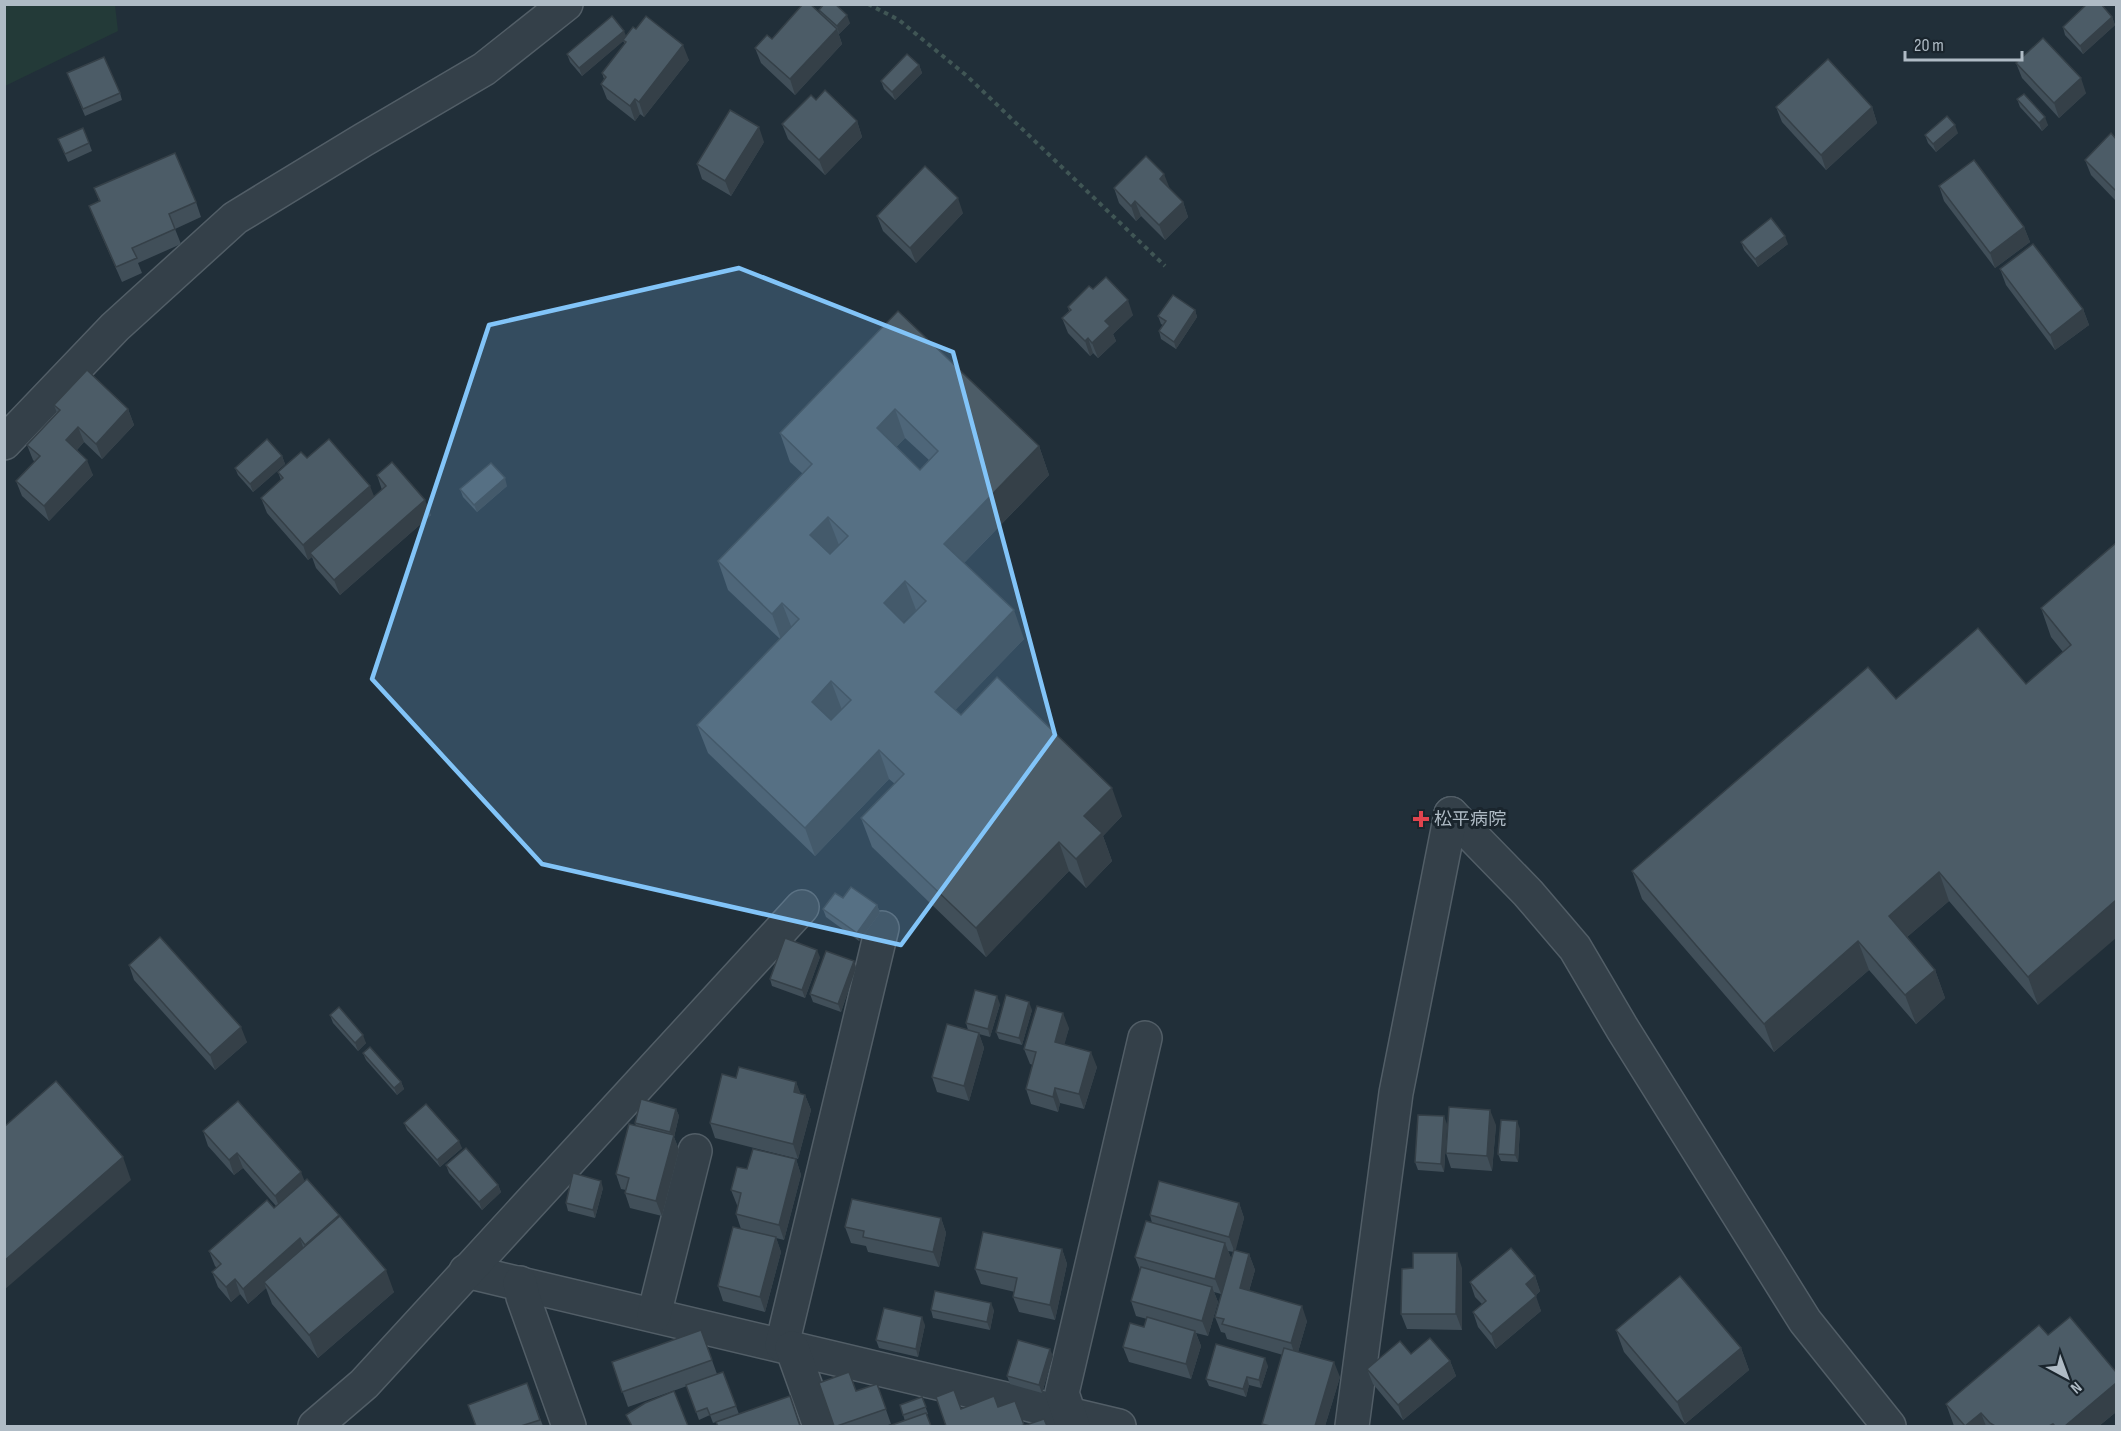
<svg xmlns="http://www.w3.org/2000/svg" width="2121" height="1431" font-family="'Sofia Sans Condensed','Noto Sans JP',sans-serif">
  <rect width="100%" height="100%" fill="#212f39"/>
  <path fill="#233a38" d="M5,4L115,5L118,31L5,86Z"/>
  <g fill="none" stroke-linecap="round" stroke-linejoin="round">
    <g stroke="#525e67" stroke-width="36">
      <g id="minor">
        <path d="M4,443L115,327L235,218L363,140L484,69L566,4"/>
        <path d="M1451,814L1528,893L1575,948L1622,1028L1805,1321L1889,1426"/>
        <path d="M466,1271L1119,1426"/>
        <path d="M520,1283L523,1297L569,1426"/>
        <path d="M654,1315L695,1151"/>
        <path d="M782,1345L882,928"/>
        <path d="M792,1348L820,1426"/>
        <path d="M315,1426L364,1384L802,907"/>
        <path d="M1073,1426L1062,1393L1145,1038"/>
        <path d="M1352,1426L1396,1093L1451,814"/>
      </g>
    </g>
    <path stroke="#405655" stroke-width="4" stroke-dasharray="4.5 4.5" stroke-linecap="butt" d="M868,4L899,20L967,76L1165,266"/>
    <use href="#minor" stroke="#344049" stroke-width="33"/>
  </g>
  <g fill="#414f59" fill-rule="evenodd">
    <path d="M819,10L850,23L839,34L838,32L842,44L795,95L761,63L755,48L821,15Z"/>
    <path d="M2112,17L2115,25L2083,54L2065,35L2063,27Z"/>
    <path d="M636,29L689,60L644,117L640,114L635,121L607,99L601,84L604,79L602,73L625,44L623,41L582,76L570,62L567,54L626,36Z"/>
    <path d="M2016,63L2086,93L2059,118L2022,78Z"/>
    <path d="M919,65L922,73L895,100L884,89L881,81Z"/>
    <path d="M67,73L120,93L122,100L85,116Z"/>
    <path d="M2017,99L2048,125L2042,131L2020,107Z"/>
    <path d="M816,100L857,121L862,137L825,175L788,139L782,124Z"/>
    <path d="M1776,107H1872L1877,123L1826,170L1782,122Z"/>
    <path d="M1958,133L1936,152L1928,143L1925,135Z"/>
    <path d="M58,139L89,143L92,151L68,162Z"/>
    <path d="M2116,139V201L2091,175L2085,160Z"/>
    <path d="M764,142L731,196L702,179L697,164Z"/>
    <path d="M1939,186L2024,227L2030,242L1995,268L1944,201Z"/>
    <path d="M94,188L196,202L201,217L175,229L181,244L138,263L142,273L122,282L95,221L89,206L99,201Z"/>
    <path d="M1114,188L1170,189L1183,202L1188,217L1165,240L1141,216L1136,221L1119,203Z"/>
    <path d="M963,213L916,263L883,231L877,216Z"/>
    <path d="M1741,242L1788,244L1758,267L1744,250Z"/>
    <path d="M2000,269L2083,309L2089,325L2055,350L2006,285Z"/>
    <path d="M1093,289L1133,315L1113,334L1116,341L1098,358L1093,353L1090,356L1068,333L1062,318L1069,311L1068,307Z"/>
    <path d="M1195,310L1197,317L1176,349L1161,339L1159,331L1163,325L1161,324L1158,316Z"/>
    <path d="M898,311L1039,446L1049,475L964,563L1024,639L955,710L961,715L1122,816L1103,836L1112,861L1086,888L1069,871L986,957L872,847L861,818L895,784L889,779L815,856L708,753L697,725L780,639L728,590L718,561L803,474L790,462L780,433ZM905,438L929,460L920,470L896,447ZM916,610L904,623L903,622Z"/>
    <path d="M54,405L128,409L134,425L102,459L84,442L77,450L93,475L49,521L22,496L16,481L35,462L33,460L27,445L57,413Z"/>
    <path d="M282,456L285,464L253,492L238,475L235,468Z"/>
    <path d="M307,458L374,497L382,490L377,475L431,515L340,595L316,568L312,557L308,560L267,513L261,498L281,480L278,472Z"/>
    <path d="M507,486L477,512L463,497L460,489Z"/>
    <path d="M2116,543L2038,1005L1949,901L1907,937L1935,970L1945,998L1916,1024L1869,970L1774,1052L1642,899L1632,871L1896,699L2026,684L2063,652L2051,637L2041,608Z"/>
    <path d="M843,898L877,905L880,913L859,941L826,917L823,909Z"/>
    <path d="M820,957L805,998L772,986L770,979Z"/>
    <path d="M854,961L856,968L841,1012L813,1002L810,994Z"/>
    <path d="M129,965L247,1042L215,1070L134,980Z"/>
    <path d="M1000,1004L990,1037L979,1034L984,1048L969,1101L937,1092L932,1077L968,1030L966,1023Z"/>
    <path d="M1032,1010L1022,1045L999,1039L996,1032Z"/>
    <path d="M330,1015L366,1043L358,1051L333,1023Z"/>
    <path d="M1069,1028L1064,1044L1097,1067L1084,1109L1060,1103L1058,1112L1031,1104L1026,1089L1033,1065L1030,1064L1024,1049Z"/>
    <path d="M363,1053L401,1082L404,1089L397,1095L366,1060Z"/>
    <path d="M736,1078L796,1082L800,1094L805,1095L811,1110L798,1159L715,1138L710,1123Z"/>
    <path d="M676,1109L679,1116L674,1137L679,1150L662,1216L630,1208L625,1193L626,1190L621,1189L616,1174L636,1126L635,1123Z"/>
    <path d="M404,1123L462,1148L440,1167L407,1130Z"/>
    <path d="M1447,1124L1444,1172L1418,1170L1415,1162Z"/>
    <path d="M1496,1125L1492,1171L1451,1168L1446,1153Z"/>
    <path d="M1520,1129L1518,1162L1501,1161L1498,1154Z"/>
    <path d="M203,1131L305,1181L394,1292L318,1358L272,1304L266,1288L248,1304L240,1294L231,1302L218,1287L212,1272L217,1268L215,1266L209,1251L276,1206L243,1168L234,1175L208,1146Z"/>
    <path d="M796,1159L801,1175L784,1240L776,1238L781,1252L765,1312L723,1301L718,1286L741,1229L736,1214L738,1206L737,1205L731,1190L747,1169Z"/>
    <path d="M446,1165L498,1185L501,1192L482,1210L449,1173Z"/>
    <path d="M603,1188L595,1218L568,1211L566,1203Z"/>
    <path d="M1239,1203L1244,1218L1235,1250L1249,1254L1255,1270L1249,1291L1307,1321L1298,1352L1340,1377L1325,1426H1263L1262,1424L1283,1355L1227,1339L1225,1333L1221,1332L1215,1317L1234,1252L1228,1251L1231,1258L1221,1294L1214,1292L1218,1302L1208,1336L1196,1333L1201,1346L1191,1379L1129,1362L1123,1347L1144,1327L1147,1319L1136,1316L1131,1301L1140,1270L1135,1257L1152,1223L1150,1215Z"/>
    <path d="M941,1218L946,1233L939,1267L868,1252L866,1246L851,1243L845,1227Z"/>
    <path d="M1062,1249L1067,1264L1055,1320L1019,1312L1013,1297L1015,1292L981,1284L975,1269Z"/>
    <path d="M1462,1268V1330L1407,1329L1401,1314Z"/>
    <path d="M1535,1276L1540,1291L1535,1296L1541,1311L1496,1349L1478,1327L1473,1312L1482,1304L1475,1297L1470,1282Z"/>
    <path d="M931,1310H994L990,1330L933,1318Z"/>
    <path d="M925,1325L918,1357L879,1348L876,1340Z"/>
    <path d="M701,1330L717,1374L723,1372L739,1414L713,1423L710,1415L699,1420L687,1386L628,1407L612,1362Z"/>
    <path d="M1616,1330L1741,1348L1749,1370L1685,1424L1624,1352Z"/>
    <path d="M2048,1335L2116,1383V1412L2099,1426H1954L1946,1404Z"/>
    <path d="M1053,1356L1042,1393L1010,1384L1007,1376Z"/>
    <path d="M1450,1361L1456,1376L1403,1420L1373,1384L1367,1369Z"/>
    <path d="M1268,1366L1261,1388L1249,1385L1246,1397L1209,1386L1206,1379Z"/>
    <path d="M527,1383L543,1426H476Z"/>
    <path d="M877,1384L891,1424L885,1426H834L856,1391Z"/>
    <path d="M922,1397L928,1414L905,1421L900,1405Z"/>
  </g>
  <g fill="#354048">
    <path d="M847,15L850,23L839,34L837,26Z"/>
    <path d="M2112,17L2115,25L2083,54L2080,46Z"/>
    <path d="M837,29L842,44L795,95L790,79Z"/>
    <path d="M624,31L627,38L582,76L579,68Z"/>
    <path d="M683,45L689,60L644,117L639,102Z"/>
    <path d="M919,65L922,73L895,100L892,92Z"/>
    <path d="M2081,78L2086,93L2059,118L2054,103Z"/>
    <path d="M635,99L640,114L635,121L630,106Z"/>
    <path d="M1872,107L1877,123L1826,170L1821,155Z"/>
    <path d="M2045,117L2048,125L2042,131L2039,123Z"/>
    <path d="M857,121L862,137L825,175L819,160Z"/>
    <path d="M1955,125L1958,133L1936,152L1933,144Z"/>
    <path d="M759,127L764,142L731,196L725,181Z"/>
    <path d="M1164,174L1170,189L1160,179Z"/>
    <path d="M958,198L963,213L916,263L910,248Z"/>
    <path d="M1135,201L1141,216L1136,221L1131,206Z"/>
    <path d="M1183,202L1188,217L1165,240L1159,225Z"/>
    <path d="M2024,227L2030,242L1995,268L1990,253Z"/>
    <path d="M1785,236L1788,244L1758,267L1755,259Z"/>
    <path d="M1128,300L1133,315L1113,334L1116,341L1098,358L1092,343L1105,321Z"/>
    <path d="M2083,309L2089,325L2055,350L2050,335Z"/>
    <path d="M1195,310L1197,317L1176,349L1174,342Z"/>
    <path d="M1088,338L1093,353L1090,356L1085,341Z"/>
    <path d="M128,409L134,425L102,459L96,444Z"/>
    <path d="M895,409L905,438L887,457L877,428Z"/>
    <path d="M78,427L84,442L72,455L66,440Z"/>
    <path d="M1039,446L1049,475L955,572L944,544Z"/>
    <path d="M282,456L285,464L253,492L250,484Z"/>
    <path d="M87,460L93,475L49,521L44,506Z"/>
    <path d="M505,478L507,486L477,512L474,505Z"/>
    <path d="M370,486L376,501L310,553L312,557L308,560L303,545Z"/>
    <path d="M425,500L431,515L340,595L334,580Z"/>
    <path d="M828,517L839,545L820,564L810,535Z"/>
    <path d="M905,581L916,610L894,632L884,603Z"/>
    <path d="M782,603L793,631L782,642L772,614Z"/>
    <path d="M1014,610L1024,639L946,720L935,692Z"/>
    <path d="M831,681L842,710L822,730L812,702Z"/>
    <path d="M879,750L889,779L815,856L805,828Z"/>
    <path d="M1112,788L1122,816L1103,836L1112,861L1086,888L1076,859L1084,816Z"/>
    <path d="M1059,842L1069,871L986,957L976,928Z"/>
    <path d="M1939,872L1949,901L1899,944L1889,916Z"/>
    <path d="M2116,900V938L2038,1005L2028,977Z"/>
    <path d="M877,905L880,913L859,941L857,933Z"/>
    <path d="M1858,941L1869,970L1774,1052L1764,1024Z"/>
    <path d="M817,950L820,957L805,998L802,990Z"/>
    <path d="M854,961L856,968L841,1012L838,1004Z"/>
    <path d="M1935,970L1945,998L1916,1024L1905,995Z"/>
    <path d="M997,996L1000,1004L990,1037L988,1029Z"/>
    <path d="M1029,1002L1032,1010L1022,1045L1019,1038Z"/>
    <path d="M1063,1013L1069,1028L1061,1057L1055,1042Z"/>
    <path d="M241,1027L247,1042L215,1070L210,1055Z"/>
    <path d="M979,1033L984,1048L969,1101L964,1086Z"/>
    <path d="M363,1035L366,1043L358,1051L355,1043Z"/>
    <path d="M1091,1052L1097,1067L1084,1109L1079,1094Z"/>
    <path d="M401,1082L404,1089L397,1095L394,1088Z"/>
    <path d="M796,1082L802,1097L794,1092Z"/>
    <path d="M1055,1088L1060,1103L1058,1112L1053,1097Z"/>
    <path d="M805,1095L811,1110L798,1159L793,1144Z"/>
    <path d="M676,1109L679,1116L674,1137L679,1150L662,1216L656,1201L673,1138L670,1132Z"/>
    <path d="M1490,1110L1496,1125L1492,1171L1487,1156Z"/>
    <path d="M1444,1116L1447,1124L1444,1172L1441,1164Z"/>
    <path d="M1517,1121L1520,1129L1518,1162L1515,1155Z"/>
    <path d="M459,1141L462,1148L440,1167L437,1160Z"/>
    <path d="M237,1153L243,1168L234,1175L229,1160Z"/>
    <path d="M123,1157L131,1180L4,1290V1261Z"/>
    <path d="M796,1159L801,1175L784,1240L779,1225Z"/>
    <path d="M301,1172L307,1187L281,1211L275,1196Z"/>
    <path d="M601,1181L603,1188L595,1218L593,1210Z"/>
    <path d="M498,1185L501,1192L482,1210L479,1202Z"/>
    <path d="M1239,1203L1244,1218L1235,1253L1229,1237Z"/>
    <path d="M941,1218L946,1233L939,1267L933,1252Z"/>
    <path d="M776,1237L781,1252L765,1312L760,1297Z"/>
    <path d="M300,1238L305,1253L264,1282L266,1288L248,1304L243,1289Z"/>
    <path d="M1225,1243L1231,1258L1221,1294L1215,1279Z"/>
    <path d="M1062,1249L1067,1264L1055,1320L1050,1305Z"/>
    <path d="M1457,1253L1462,1268V1330L1456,1314Z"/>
    <path d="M1249,1254L1255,1270L1245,1304L1240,1288Z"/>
    <path d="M386,1270L394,1292L318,1358L309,1335Z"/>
    <path d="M1535,1276L1540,1291L1531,1300L1526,1284Z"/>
    <path d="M235,1279L240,1294L231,1302L226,1287Z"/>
    <path d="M1212,1287L1218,1302L1208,1336L1202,1321Z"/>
    <path d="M1536,1296L1541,1311L1496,1349L1491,1334Z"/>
    <path d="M991,1303L994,1310L990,1330L987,1322Z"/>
    <path d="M1302,1306L1307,1321L1296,1359L1291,1343Z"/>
    <path d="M922,1317L925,1325L918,1357L916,1349Z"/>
    <path d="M1195,1331L1201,1346L1191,1379L1186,1364Z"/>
    <path d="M1741,1348L1749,1370L1685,1424L1677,1402Z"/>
    <path d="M1050,1349L1053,1356L1042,1393L1039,1385Z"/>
    <path d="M1265,1358L1268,1366L1261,1388L1259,1380Z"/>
    <path d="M1450,1361L1456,1376L1403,1420L1398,1405Z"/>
    <path d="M1334,1362L1340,1377L1325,1426H1315Z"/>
    <path d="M1247,1377L1249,1385L1246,1397L1243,1389Z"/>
    <path d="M2116,1383V1412L2099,1426H2065Z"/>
    <path d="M1981,1413L1986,1426H1965Z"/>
  </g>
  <g fill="#4c5c67" stroke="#354048" stroke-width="1.5" fill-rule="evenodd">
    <path d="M803,4H810L837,29L790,79L755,48L767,35L772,39Z"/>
    <path d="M824,4H835L847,15L837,26L819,10Z"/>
    <path d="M2087,4H2101L2112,17L2080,46L2063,27Z"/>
    <path d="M612,16L624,31L579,68L567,54Z"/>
    <path d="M646,16L683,45L639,102L635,99L630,106L601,84L606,77L602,73L626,42L623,40L633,27L636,29Z"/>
    <path d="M2043,38L2081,78L2054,103L2016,63Z"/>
    <path d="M907,54L919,65L892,92L881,81Z"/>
    <path d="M104,57L120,93L83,109L67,73Z"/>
    <path d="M1828,59L1872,107L1821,155L1776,107Z"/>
    <path d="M825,90L857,121L819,160L782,124L811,95L816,100Z"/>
    <path d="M2024,94L2045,117L2039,123L2017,99Z"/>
    <path d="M730,110L759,127L725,181L697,164Z"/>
    <path d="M1947,116L1955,125L1933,144L1925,135Z"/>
    <path d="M83,128L89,143L65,154L58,139Z"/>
    <path d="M2111,133L2116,139V191L2085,160Z"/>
    <path d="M175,153L196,202L169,214L175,229L132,248L137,258L116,267L89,206L100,201L94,188Z"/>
    <path d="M1146,156L1164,174L1160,179L1183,202L1159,225L1135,201L1131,206L1114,188Z"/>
    <path d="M1974,160L2024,227L1990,253L1939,186Z"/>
    <path d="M925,166L958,198L910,248L877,216Z"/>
    <path d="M1771,218L1785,236L1755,259L1741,242Z"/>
    <path d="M2033,244L2083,309L2050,335L2000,269Z"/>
    <path d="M1106,277L1128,300L1105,321L1110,326L1092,343L1088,338L1085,341L1062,318L1071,310L1068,307L1089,286L1093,289Z"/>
    <path d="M1173,295L1195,310L1174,342L1159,331L1166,321L1158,316Z"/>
    <path d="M898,311L1039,446L944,544L1014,610L935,692L961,715L997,677L1112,788L1084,816L1102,833L1076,859L1059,842L976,928L861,818L904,774L879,750L805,828L697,725L799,619L782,603L772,614L718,561L812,464L780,433ZM895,409L938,451L920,470L877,428ZM828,517L848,536L830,554L810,535ZM905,581L926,601L904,623L884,603ZM831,681L851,700L831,720L812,702Z"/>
    <path d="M87,370L128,409L96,444L78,427L66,440L87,460L44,506L16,481L40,456L27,445L60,410L54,405Z"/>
    <path d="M267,439L282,456L250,484L235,468Z"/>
    <path d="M329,439L370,486L303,545L261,498L283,478L278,472L301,452L307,458Z"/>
    <path d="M392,462L425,500L334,580L310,553L386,486L377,475Z"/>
    <path d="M491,463L505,478L474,505L460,489Z"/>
    <path d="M2116,543V900L2028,977L1939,872L1889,916L1935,970L1905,995L1858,941L1764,1024L1632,871L1868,667L1896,699L1978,628L2026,684L2071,645L2041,608Z"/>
    <path d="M851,887L877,905L857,933L823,909L835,893L843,898Z"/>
    <path d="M160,937L241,1027L210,1055L129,965Z"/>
    <path d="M785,938L817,950L802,990L770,979Z"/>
    <path d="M826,951L854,961L838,1004L810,994Z"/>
    <path d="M975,990L997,996L988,1029L966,1023Z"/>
    <path d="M1006,995L1029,1002L1019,1038L996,1032Z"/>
    <path d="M1037,1006L1063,1013L1055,1042L1091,1052L1079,1094L1055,1088L1053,1097L1026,1089L1036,1052L1024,1049Z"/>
    <path d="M339,1007L363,1035L355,1043L330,1015Z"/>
    <path d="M947,1024L979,1033L964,1086L932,1077Z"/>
    <path d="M370,1047L401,1082L394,1088L363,1053Z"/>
    <path d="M739,1067L796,1082L794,1092L805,1095L793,1144L710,1123L722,1074L736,1078Z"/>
    <path d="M56,1081L123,1157L4,1261V1127Z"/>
    <path d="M641,1099L676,1109L670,1132L635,1123Z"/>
    <path d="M238,1101L301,1172L275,1196L237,1153L229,1160L203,1131Z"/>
    <path d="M426,1104L459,1141L437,1160L404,1123Z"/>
    <path d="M1449,1107L1490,1110L1487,1156L1446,1153Z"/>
    <path d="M1418,1115L1444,1116L1441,1164L1415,1162Z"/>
    <path d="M1501,1120L1517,1121L1515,1155L1498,1154Z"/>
    <path d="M629,1124L674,1135L656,1201L625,1193L629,1178L616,1174Z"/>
    <path d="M466,1148L498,1185L479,1202L446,1165Z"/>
    <path d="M753,1149L796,1159L779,1225L736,1214L741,1193L731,1190L737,1167L747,1169Z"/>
    <path d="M573,1173L601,1181L593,1210L566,1203Z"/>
    <path d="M307,1179L339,1215L305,1245L300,1238L243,1289L235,1279L226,1287L212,1272L221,1264L209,1251L267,1200L274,1208Z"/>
    <path d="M1159,1181L1239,1203L1229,1237L1150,1215Z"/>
    <path d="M852,1199L941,1218L933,1252L863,1237L864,1231L845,1227Z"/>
    <path d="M340,1216L386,1270L309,1335L264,1282Z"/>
    <path d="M1146,1221L1225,1243L1215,1279L1135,1257Z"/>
    <path d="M733,1227L776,1237L760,1297L718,1286Z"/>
    <path d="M983,1232L1062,1249L1050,1305L1013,1297L1017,1278L975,1269Z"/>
    <path d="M1511,1248L1535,1276L1526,1284L1536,1296L1491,1334L1473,1312L1486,1301L1470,1282Z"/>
    <path d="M1234,1250L1249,1254L1240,1288L1302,1306L1291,1343L1222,1324L1224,1319L1215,1317Z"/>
    <path d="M1413,1253H1457L1456,1314H1401L1402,1269L1413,1268Z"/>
    <path d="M1141,1267L1212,1287L1202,1321L1131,1301Z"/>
    <path d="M1680,1276L1741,1348L1677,1402L1616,1330Z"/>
    <path d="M935,1291L991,1303L987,1322L931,1310Z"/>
    <path d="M884,1308L922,1317L916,1349L876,1340Z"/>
    <path d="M1147,1317L1195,1331L1186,1364L1123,1347L1130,1323L1144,1327Z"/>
    <path d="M2070,1317L2116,1372V1383L2065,1426H2055L2053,1424L2049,1426H1995L1990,1423L1981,1413L1965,1426L1946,1404L2039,1325L2048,1335Z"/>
    <path d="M701,1330L712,1360L622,1392L612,1362Z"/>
    <path d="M1430,1338L1450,1361L1398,1405L1367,1369L1400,1341L1411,1354Z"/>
    <path d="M1018,1340L1050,1349L1039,1385L1007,1376Z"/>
    <path d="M1216,1344L1265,1358L1259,1380L1247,1377L1243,1389L1206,1379Z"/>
    <path d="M1284,1348L1334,1362L1315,1426H1270L1262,1424Z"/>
    <path d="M723,1372L736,1406L710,1415L707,1408L696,1412L686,1385Z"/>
    <path d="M849,1372L856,1391L877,1384L886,1409L837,1426H834L819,1383Z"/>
    <path d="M527,1383L540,1420L521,1426H476L468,1405Z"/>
    <path d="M954,1390L961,1409L994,1396L998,1407L1015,1401L1024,1425L1020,1426H946L936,1397Z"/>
    <path d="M674,1391L688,1426H632L626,1415L645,1403Z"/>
    <path d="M790,1396L800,1426H718L716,1422Z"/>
    <path d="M922,1397L926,1407L903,1415L900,1405Z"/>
    <path d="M926,1413L931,1426H889Z"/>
    <path d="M1044,1419L1047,1426H1023Z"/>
  </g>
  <path fill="#82c4f8" fill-opacity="0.2" stroke="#82c4f8" stroke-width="4.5" stroke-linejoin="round" d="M739,268L953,352L1055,735L901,945L542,864L372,679L489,325Z"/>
  <path fill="#e0444e" stroke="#1a252d" stroke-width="2" d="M1418 810h6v6h6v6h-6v6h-6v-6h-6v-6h6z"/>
  <g text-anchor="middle" stroke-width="6" stroke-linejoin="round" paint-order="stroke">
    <g font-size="18" fill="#afbbc5" stroke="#1a252d" text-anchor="start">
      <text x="1434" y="825">松平病院</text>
    </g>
  </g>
  <rect width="2121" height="1431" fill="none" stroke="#afbbc5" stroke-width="12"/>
  <g transform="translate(2067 1377) rotate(139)" stroke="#1a252d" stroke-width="4.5" paint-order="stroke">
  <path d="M0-4.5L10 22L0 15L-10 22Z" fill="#afbbc5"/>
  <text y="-9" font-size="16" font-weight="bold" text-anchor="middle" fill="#afbbc5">N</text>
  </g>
  <path d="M1905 51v9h117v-9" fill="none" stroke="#afbbc5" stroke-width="3"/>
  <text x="1914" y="51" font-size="18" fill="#afbbc5" stroke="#1a252d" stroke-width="4.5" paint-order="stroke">20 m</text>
</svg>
